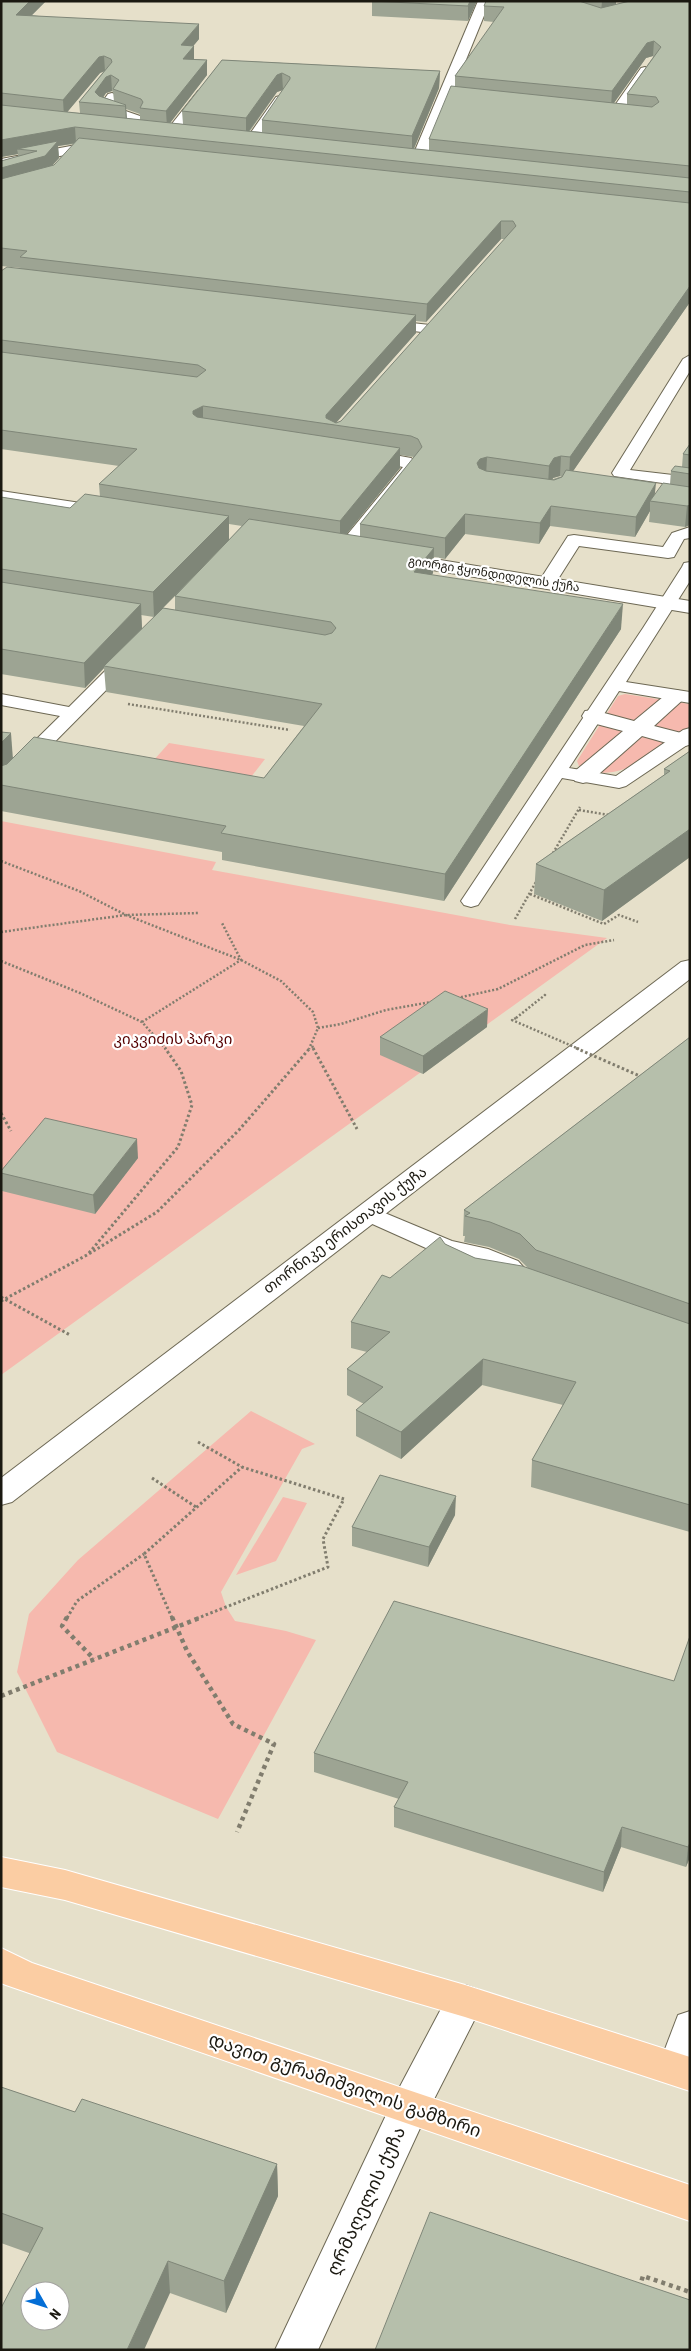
<svg xmlns="http://www.w3.org/2000/svg" width="691" height="2351" font-family="'Roboto Condensed','Noto Sans Georgian',sans-serif">
  <rect width="100%" height="100%" fill="#e6e0ca"/>
  <g fill="#f6b9ae">
    <path d="M625,694L690,704V726C659,748 619,789 579,766L577,761L618,696Z"/>
    <path d="M169,743L265,759L244,786L146,769Z"/>
    <path d="M1,821L216,862L212,870L510,925L607,938L1,1375Z"/>
    <path d="M251,1411L315,1444L302,1449L221,1592L226,1607L235,1621L286,1631L316,1640L218,1819L57,1752L17,1672L29,1614L78,1560Z"/>
    <path d="M283,1497L307,1503L276,1561L236,1575Z"/>
  </g>
  <g fill="none" stroke-linecap="round" stroke-linejoin="round">
    <g stroke="#6d6854" stroke-width="2">
      <g id="service">
        <path d="M645,67L651,70L619,115H611L609,113L611,111L641,68Z"/>
        <path d="M202,90L206,91L208,93L206,95L175,136H167L165,133L167,130L198,91Z"/>
        <path d="M112,93L118,96L111,106L140,116L142,118L134,131L130,132L124,128L130,120L100,110L98,108L108,94Z"/>
        <path d="M280,96L286,99L255,144H247L245,141L247,138L276,97Z"/>
        <path d="M76,145L99,148L105,152L99,156L76,153L1,167V159Z"/>
        <path d="M385,320L430,325L437,329L430,333L380,327L378,324L380,321Z"/>
        <path d="M690,355V371L630,470L690,477V487L614,476L612,473L683,359Z"/>
        <path d="M367,450L411,458L420,466L350,554H338L336,550L338,546L403,467L361,458L359,455L361,452Z"/>
        <path d="M690,527V538L684,539L674,557L668,558L579,546L553,587H541L538,583L568,536L574,535L663,547L672,533Z"/>
        <path d="M690,562V581L626,682L690,692V703L619,691L569,768L616,776L683,730L690,728V743L626,786L619,788L562,778L478,905L471,907L464,905L461,901L643,628L682,567L684,563Z"/>
        <path d="M127,654L133,655L136,659L133,663L8,789L1,791V774L60,716L1,705V694L69,707L121,655Z"/>
        <path d="M368,1206L452,1241L488,1249L518,1261L535,1280L532,1286L523,1288L514,1286L500,1273L473,1261L437,1253L359,1218L356,1213L359,1208Z"/>
        <path d="M690,2011V2072L686,2080L674,2085L662,2080L657,2070L678,2015Z"/>
      </g>
    </g>
    <g stroke="#6d6854" stroke-width="2">
      <path id="pedestrian" d="M676,690L683,692L687,696L654,726L689,735V745L681,747L642,736L591,781L583,783L575,781L572,776L575,771L623,731L585,721L582,716L585,711L593,710L634,721L669,692Z"/>
    </g>
    <g stroke="#6d6854" stroke-width="2">
      <g id="minor">
        <path d="M478,1H490L425,160L423,163H413L411,160Z"/>
        <path d="M465,1985L479,1990L484,2001L427,2113L318,2350H275L396,2094L451,1990Z"/>
      </g>
    </g>
    <g stroke="#6d6854" stroke-width="2">
      <g id="tertiary">
        <path d="M1,491L94,505L101,507L103,511L101,515L94,517L1,503Z"/>
        <path d="M398,553L690,601V613L391,563L388,559L391,555Z"/>
      </g>
    </g>
    <g stroke="#6d6854" stroke-width="2">
      <path id="secondary" d="M690,960V979L12,1502L1,1505V1478L681,962Z"/>
    </g>
    <g stroke="#fff" stroke-width="2">
      <g id="primary">
        <path d="M1,1857L65,1870L465,1985L690,2057V2091L465,2017L65,1900L1,1887Z"/>
        <path d="M1,1948L32,1963L690,2185V2221L6,1985L1,1983Z"/>
      </g>
    </g>
    <g stroke="#817d6e" stroke-width="2.5" stroke-dasharray="2 2" stroke-linecap="butt">
      <path d="M128,704L290,730"/>
      <path d="M579,810L609,815"/>
      <path d="M553,853L580,807"/>
      <path d="M1,861L79,891L126,915L241,960L281,981L313,1012L318,1028L309,1049"/>
      <path d="M530,894L604,924L619,915L638,922"/>
      <path d="M515,919L536,882"/>
      <path d="M1,932L126,915L199,913"/>
      <path d="M1,961L80,993L142,1022L166,1049"/>
      <path d="M457,998L498,989L585,945L614,940"/>
      <path d="M516,1018L545,995L543,994"/>
      <path d="M142,1022L241,960L222,923"/>
      <path d="M318,1028L341,1024L386,1010L431,1002"/>
      <path d="M312,1046L314,1049"/>
    </g>
    <g stroke="#817d6e" stroke-width="3" stroke-dasharray="2.5 2.5" stroke-linecap="butt">
      <path d="M313,1048L357,1129"/>
      <path d="M1,1113L11,1131"/>
      <path d="M89,1253L178,1147L192,1105L181,1071L165,1048"/>
      <path d="M1,1297L70,1335"/>
      <path d="M1,1301L87,1255L157,1212L239,1130L310,1048"/>
      <path d="M198,1442L242,1467L344,1499L323,1539L328,1567L198,1618"/>
      <path d="M152,1478L196,1507"/>
      <path d="M67,1618L77,1601L144,1554"/>
      <path d="M172,1618L144,1554L242,1467"/>
    </g>
    <g stroke="#817d6e" stroke-width="4.5" stroke-dasharray="4 4" stroke-linecap="butt">
      <path d="M67,1617L62,1626L94,1659"/>
      <path d="M172,1617L187,1651L233,1724L274,1744L237,1832"/>
      <path d="M1,1696L202,1617"/>
      <path d="M639,2288L643,2276L690,2292"/>
    </g>
    <use href="#service" fill="#fff" fill-rule="evenodd"/>
    <use href="#pedestrian" fill="#fff" fill-rule="evenodd"/>
    <use href="#minor" fill="#fff" fill-rule="evenodd"/>
    <use href="#tertiary" fill="#fff" fill-rule="evenodd"/>
    <use href="#secondary" fill="#fff" fill-rule="evenodd"/>
    <use href="#primary" fill="#fbcda3" fill-rule="evenodd"/>
    <path stroke="#817d6e" stroke-width="2.5" stroke-dasharray="2 2" stroke-linecap="butt" d="M516,1018L512,1020L579,1049"/>
    <path stroke="#817d6e" stroke-width="3" stroke-dasharray="2.5 2.5" stroke-linecap="butt" d="M576,1048L642,1077"/>
  </g>
  <g fill="#9da493" fill-rule="evenodd">
    <path d="M1,1H46L32,15L199,39L193,46L194,59L207,60V75L170,123L183,124L182,111L222,60L440,71L439,88L414,149L429,150V139L455,86V76L494,22L484,21V6L486,1H616V4L625,2L622,1H690V302L573,471L655,495L670,484L671,471L682,467L683,454L690,444V525L685,527L649,522L650,511L635,537L550,526L539,544L465,534L445,559L434,557L433,573L432,575L621,629L444,901L222,860V852L1,811V732L13,758L264,778L304,726L106,692L104,668L85,688L1,674V497L70,508L100,497L99,484L119,466L1,449V271L21,268L1,266V161L18,156V154L1,157ZM653,56V57L627,94V104L614,103L646,58ZM104,71L79,102L80,113L67,112L100,73ZM283,90L262,120V132L250,131L277,92ZM112,91L113,92L114,101L103,97L106,93ZM126,109L140,114V120L127,118ZM74,144L54,165L52,166L59,158L58,146ZM501,239H505L341,421L336,423L416,333V321L426,322ZM400,455L414,457L360,524V537L346,535L400,468ZM560,476H562L553,479V478ZM229,524L242,526L229,540ZM175,596V610L163,608ZM141,615L154,617L142,629Z"/>
    <path d="M372,1H477L468,21L372,16Z"/>
    <path d="M690,751V857L602,921L534,894L536,864L664,775V769Z"/>
    <path d="M487,1027L423,1074L380,1055V1037Z"/>
    <path d="M690,1037V1532L531,1487L532,1460L563,1405L482,1385L401,1459L356,1436V1410L364,1404L347,1395V1369L367,1352L351,1348V1322L390,1278L445,1244L475,1258L528,1268L519,1259L489,1247L464,1242L465,1236H463L464,1210Z"/>
    <path d="M138,1158L95,1214L2,1191L1,1171Z"/>
    <path d="M455,1515L428,1567L352,1546V1527Z"/>
    <path d="M674,1681L690,1857L686,1867L621,1847L603,1892L394,1827V1807L399,1799L314,1772V1753Z"/>
    <path d="M1,2087L75,2112L277,2164L278,2196L226,2313L170,2293L29,2253L1,2243Z"/>
  </g>
  <g fill="#7f8678">
    <path d="M30,1H46L17,30L16,15Z"/>
    <path d="M470,1H477L468,21V6Z"/>
    <path d="M602,1H616V10L601,13Z"/>
    <path d="M199,24V39L181,61V45Z"/>
    <path d="M654,41L653,56L646,58L611,107L612,91L647,43Z"/>
    <path d="M194,46V61L183,59Z"/>
    <path d="M104,56L105,71L100,73L64,116L63,100L99,57Z"/>
    <path d="M207,60V75L167,127L166,111Z"/>
    <path d="M440,71L439,88L412,153V136Z"/>
    <path d="M282,73L283,90L277,92L246,135V118L277,75Z"/>
    <path d="M111,75L112,91L106,93L99,104L95,92L106,77Z"/>
    <path d="M126,105L127,121L126,123L125,106Z"/>
    <path d="M75,127L76,143L58,146L59,158L46,172L1,185V168L52,148L17,149L18,154L1,157V140Z"/>
    <path d="M501,221V239L426,322L427,304Z"/>
    <path d="M690,286V302L569,477L570,457Z"/>
    <path d="M416,315V333L334,425L326,424V415Z"/>
    <path d="M203,406V425L194,433L193,411Z"/>
    <path d="M400,448V468L340,542V521Z"/>
    <path d="M561,456L560,476L553,478L548,486L549,466L554,458Z"/>
    <path d="M487,457L486,477L479,479L477,463L480,459Z"/>
    <path d="M656,483L654,502L650,501V511L635,537L636,517Z"/>
    <path d="M690,505V525L685,527L687,506Z"/>
    <path d="M551,506L550,526L539,544L540,523Z"/>
    <path d="M465,514V534L445,559V538Z"/>
    <path d="M229,516V540L154,617L153,592Z"/>
    <path d="M434,548L433,573L414,597V572Z"/>
    <path d="M141,604L142,629L104,666V668L85,688L84,663Z"/>
    <path d="M623,604L621,629L444,901L445,874Z"/>
    <path d="M11,733L13,760L1,772V743Z"/>
    <path d="M690,829V857L602,921L604,890Z"/>
    <path d="M488,1009L487,1027L423,1074V1056Z"/>
    <path d="M137,1139L138,1158L95,1214L93,1195Z"/>
    <path d="M483,1359L482,1385L401,1459V1432Z"/>
    <path d="M456,1496L455,1515L428,1567L429,1547Z"/>
    <path d="M622,1827L621,1847L603,1892L604,1872Z"/>
    <path d="M690,1843V1857L686,1867L688,1847Z"/>
    <path d="M277,2164L278,2196L226,2313L224,2281Z"/>
    <path d="M168,2261L170,2293L144,2350H127Z"/>
  </g>
  <g fill="#b6bfab" stroke="#7f8678" fill-rule="evenodd">
    <path d="M1,1H30L16,15L199,24L181,45L194,46L183,59L207,60L166,111L140,108L143,102L141,99L113,89L119,80L111,75L106,77L95,92L99,96L126,105L125,106L79,102L112,62L111,59L104,56L99,57L63,100L1,93Z"/>
    <path d="M372,1H470L468,6Z"/>
    <path d="M486,1H579L601,8L630,1H690V166L429,139L451,86L652,107L659,102L656,97L627,94L661,47L654,41L647,43L612,91L455,76L504,7L484,6Z"/>
    <path d="M222,60L440,71L412,136L262,120L290,79V77L282,73L277,75L246,118L182,111Z"/>
    <path d="M1,105L690,178V192L75,127L1,140Z"/>
    <path d="M79,138L690,203V286L570,457L561,456L554,458L549,466L487,457L480,459L477,463L479,468L486,471L554,480L562,477L566,470L656,483L636,517L551,506L540,523L465,514L445,538L360,524L422,447L418,439L411,436L203,406L193,411V414L197,417L400,448L340,521L99,484L137,449L1,430V352L197,377L206,370L198,365L1,340V271L7,267L416,315L326,415V418L336,423L341,421L516,226L513,221H501L427,304L20,257L27,251L1,248V179L54,165Z"/>
    <path d="M58,141L45,156L1,168V161L37,151L17,149Z"/>
    <path d="M690,444V455L683,454Z"/>
    <path d="M675,466L690,468V474L671,471Z"/>
    <path d="M663,483L690,487V505L687,506L650,501Z"/>
    <path d="M85,494L229,516L153,592L1,569V497L70,508Z"/>
    <path d="M249,519L434,548L414,572L623,604L445,874L221,833L226,826L1,785V766L7,764L34,737L264,778L322,704L104,666L163,608L325,635L332,633L336,628L331,622L175,596Z"/>
    <path d="M1,582L141,604L84,663L1,649Z"/>
    <path d="M1,732L11,733L1,743Z"/>
    <path d="M690,751V829L604,890L536,864L670,771L664,769Z"/>
    <path d="M445,991L488,1009L423,1056L380,1037Z"/>
    <path d="M690,1037V1304L536,1250L520,1234L490,1222L465,1216L470,1213L464,1210Z"/>
    <path d="M45,1118L137,1139L93,1195L1,1173V1171Z"/>
    <path d="M440,1237L445,1244L475,1258L522,1266L690,1324V1505L532,1460L576,1382L483,1359L401,1432L356,1410L383,1387L347,1369L390,1332L351,1322L382,1275L390,1278Z"/>
    <path d="M380,1475L456,1496L429,1547L352,1527Z"/>
    <path d="M394,1601L674,1681L690,1636V1843L688,1847L622,1827L604,1872L394,1807L408,1782L314,1753Z"/>
    <path d="M1,2087L75,2112L82,2099L277,2164L224,2281L168,2261L127,2350H1V2308L43,2228L1,2213ZM30,2291H60V2321H30Z"/>
    <path d="M430,2212L690,2300V2350H375Z"/>
  </g>
  <g text-anchor="middle" stroke-width="4.5" stroke-linejoin="round" paint-order="stroke">
    <g font-size="12" fill="#1b1911" stroke="#fff">
      <text transform="translate(494 574) rotate(9)" y="4">გიორგი ჭყონდიდელის ქუჩა</text>
    </g>
    <g font-size="15" fill="#500" stroke="#fff">
      <text x="173" y="1044">კიკვიძის პარკი</text>
    </g>
    <g font-size="15" fill="#1b1911" stroke="#fff">
      <text transform="translate(345 1230) rotate(-37)" y="5">თორნიკე ერისთავის ქუჩა</text>
    </g>
    <g font-size="18" fill="#1b1911" stroke="#fff">
      <text transform="translate(345 2085) rotate(19)" y="6">დავით გურამიშვილის გამზირი</text>
      <text transform="translate(366 2201) rotate(-65)" y="6">ღრმაღელის ქუჩა</text>
    </g>
  </g>
  <rect width="691" height="2351" fill="none" stroke="#1b1911" stroke-width="5"/>
  <g transform="translate(45 2306) rotate(129)"><circle r="24" fill="#ffffff" stroke="#a4a3a0"/>
  <path d="M0-4L9 19L0 12L-9 19Z" fill="#046ed6"/>
  <text y="-8" font-size="14" font-weight="bold" text-anchor="middle" fill="#1b1911">N</text>
  </g>
</svg>
